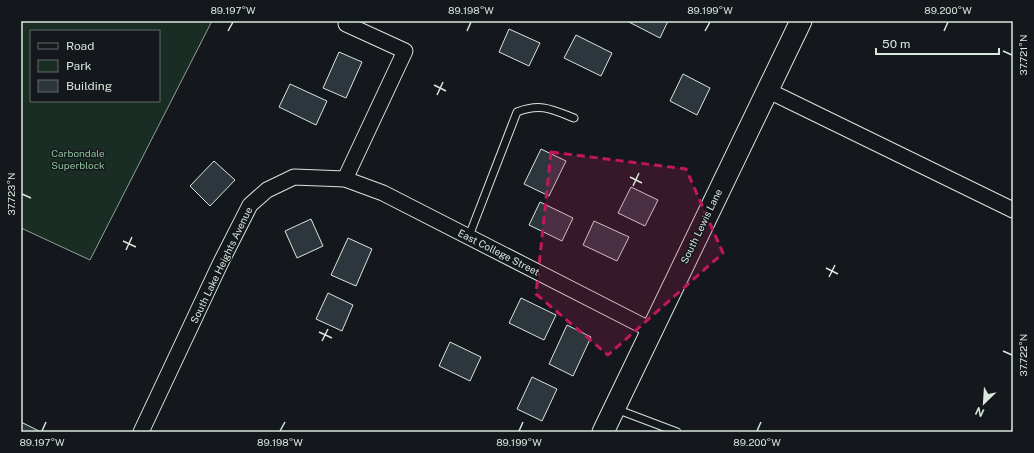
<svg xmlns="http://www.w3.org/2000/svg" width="1034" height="453" font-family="'Public Sans',sans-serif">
  <rect width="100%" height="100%" fill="#14181c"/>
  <path fill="#1a2d24" stroke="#939e99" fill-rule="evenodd" d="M21,21H212L90,260L21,228ZM31,31H159V101H31Z"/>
  <g fill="#2c363c" stroke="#d8e6dc">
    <path d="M627,21H668L660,38Z"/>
    <path d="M509,29L540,43L529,66L499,52Z"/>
    <path d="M576,35L612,53L601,76L564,58Z"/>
    <path d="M339,52L362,62L346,98L323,88Z"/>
    <path d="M683,74L710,88L697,115L670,101Z"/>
    <path d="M290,84L327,101L316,125L279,107Z"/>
    <path d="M541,149L566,161L549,196L524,184Z"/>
    <path d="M214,161L235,180L210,206L190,186Z"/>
    <path d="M631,187L658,200L645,226L618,213Z"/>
    <path d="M540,202L573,218L562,241L529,225Z"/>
    <path d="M311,219L323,246L297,258L285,231Z"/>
    <path d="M594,221L629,237L617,261L583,245Z"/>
    <path d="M348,238L372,249L356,286L331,275Z"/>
    <path d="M328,293L353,305L342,331L316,319Z"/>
    <path d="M521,298L556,315L544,340L509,323Z"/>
    <path d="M567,325L591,337L573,376L549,364Z"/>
    <path d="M450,342L481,357L470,381L439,366Z"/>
    <path d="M532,377L557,389L542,421L517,409Z"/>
    <path d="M21,422L41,432H21Z"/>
  </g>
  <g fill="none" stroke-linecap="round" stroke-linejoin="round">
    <g stroke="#d8e6dc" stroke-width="9">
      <g id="lane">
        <path d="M469,236L517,112C541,103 551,109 574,118"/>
        <path d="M616,409L677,432"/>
      </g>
    </g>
    <g stroke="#d8e6dc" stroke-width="17">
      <g id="street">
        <path d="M767,90L1013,210"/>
        <path d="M345,179L405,51L346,24"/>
        <path d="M141,432L220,264L250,205L267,190L294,177L345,179L383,193L651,330"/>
      </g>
    </g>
    <g stroke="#d8e6dc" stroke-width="23">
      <path id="secondary" d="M603,432L801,21"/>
    </g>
    <use href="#lane" stroke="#14181c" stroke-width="7"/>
    <use href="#street" stroke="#14181c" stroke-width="15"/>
    <use href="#secondary" stroke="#14181c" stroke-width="21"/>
  </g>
  <path fill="#c2185b" fill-opacity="0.2" stroke="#c2185b" stroke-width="3" stroke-dasharray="8 5" stroke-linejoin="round" d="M551,152L686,169L723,253L608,355L536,294Z"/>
  <path fill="none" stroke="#d8e6dc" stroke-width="1.5" d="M228,31L233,22M467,31L471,22M705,31L710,22M944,31L948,22M1003,51L1012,55M434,85L446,91M437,95L443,82M630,177L642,183M633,186L639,173M22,194L31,198M123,241L136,247M126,250L132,237M826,268L838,274M829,277L835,265M319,332L332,338M322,341L328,329M1003,351L1012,355M42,431L46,422M280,431L285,422M519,431L523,422M757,431L761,422"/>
  <g text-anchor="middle" stroke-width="3" stroke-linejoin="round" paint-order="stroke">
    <g font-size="10" fill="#8ac095" stroke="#14181c">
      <text x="78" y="157">Carbondale<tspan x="78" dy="12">Superblock</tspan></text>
    </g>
    <g font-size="10" fill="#d8e6dc" stroke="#14181c">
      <text transform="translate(701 226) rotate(-64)" y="4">South Lewis Lane</text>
      <text transform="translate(499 252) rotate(27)" y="4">East College Street</text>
      <text transform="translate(221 265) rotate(-64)" y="4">South Lake Heights Avenue</text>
    </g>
  </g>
  <rect width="1034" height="453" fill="none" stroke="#14181c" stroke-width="44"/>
  <rect x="30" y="30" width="130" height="72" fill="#14181c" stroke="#626a69"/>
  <rect x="38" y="43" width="20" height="6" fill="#14181c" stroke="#626a69"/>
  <text x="66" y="50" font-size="12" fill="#d8e6dc">Road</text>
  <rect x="38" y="60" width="20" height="12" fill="#1a2d24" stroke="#626a69"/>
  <text x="66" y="70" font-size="12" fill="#d8e6dc">Park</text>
  <rect x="38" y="80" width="20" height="12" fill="#2c363c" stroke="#626a69"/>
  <text x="66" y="90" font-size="12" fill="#d8e6dc">Building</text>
  <g transform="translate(984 403) rotate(205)" stroke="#14181c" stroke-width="3" paint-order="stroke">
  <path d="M0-3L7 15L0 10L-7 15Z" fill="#d8e6dc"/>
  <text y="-6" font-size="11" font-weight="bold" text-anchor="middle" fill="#d8e6dc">N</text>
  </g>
  <path d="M876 48v6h123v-6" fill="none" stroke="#d8e6dc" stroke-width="2"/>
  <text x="882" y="48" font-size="12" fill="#d8e6dc" stroke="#14181c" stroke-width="3" paint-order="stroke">50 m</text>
  <rect x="22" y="22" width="990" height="409" fill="none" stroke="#d8e6dc" stroke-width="1.5"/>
  <g font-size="10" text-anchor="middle" fill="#d8e6dc">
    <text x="233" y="14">89.197°W</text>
    <text x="471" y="14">89.198°W</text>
    <text x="710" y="14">89.199°W</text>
    <text x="948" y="14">89.200°W</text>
    <text transform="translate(1023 55) rotate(-90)" y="4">37.721°N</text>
    <text transform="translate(11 194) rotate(-90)" y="4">37.723°N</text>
    <text transform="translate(1023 355) rotate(-90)" y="4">37.722°N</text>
    <text x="42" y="446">89.197°W</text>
    <text x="280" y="446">89.198°W</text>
    <text x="519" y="446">89.199°W</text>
    <text x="757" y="446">89.200°W</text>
  </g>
</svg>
